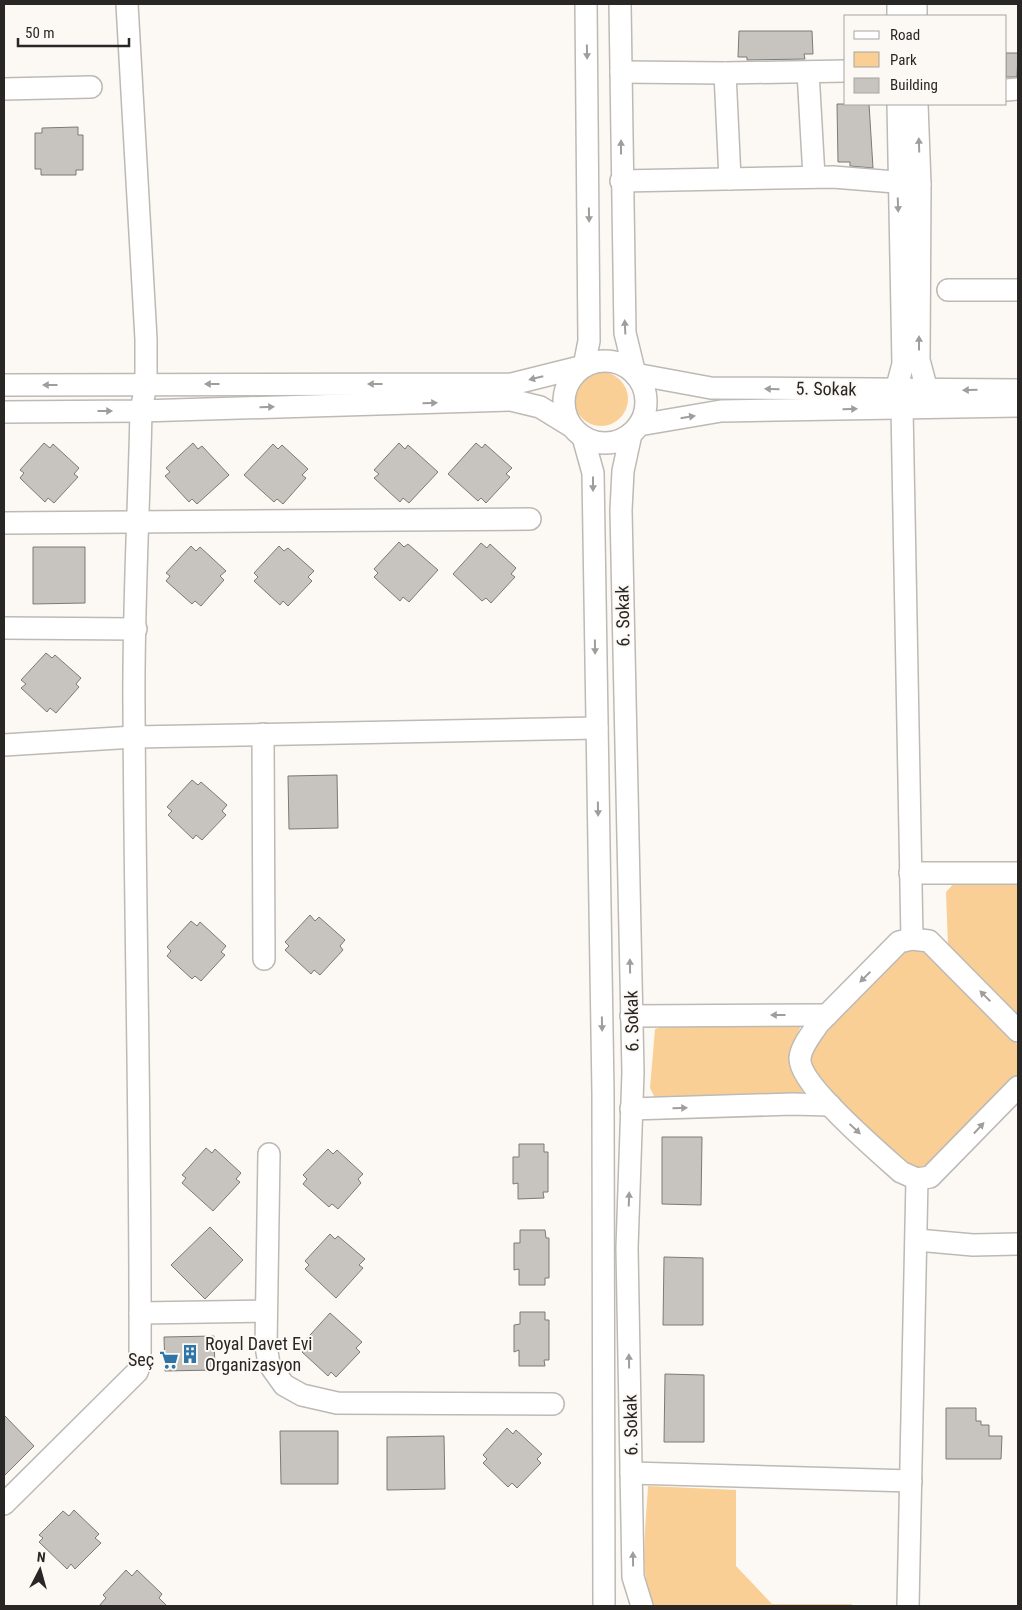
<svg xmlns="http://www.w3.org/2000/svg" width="1022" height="1610" font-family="'Roboto Condensed',sans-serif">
  <rect width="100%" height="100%" fill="#fcf9f4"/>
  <g fill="#facf95">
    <circle cx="601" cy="399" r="27"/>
    <path d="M957,880L1018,881V1013H1014L948,947L946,892Z"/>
    <path d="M912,946L918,947L931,955L1018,1045V1076L923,1173L907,1170L812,1075L810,1048L899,954Z"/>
    <path d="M664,1026H801C789,1049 791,1069 803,1092L802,1095L655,1098L650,1088L655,1029Z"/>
    <path d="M648,1486L736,1490V1566L772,1604H852V1606H652C639,1569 646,1525 648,1486Z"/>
  </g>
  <g fill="#c7c4c0" stroke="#7d7a76">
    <path d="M739,31H812L813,54H804L805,59L747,60V57H738Z"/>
    <path d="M1006,53H1018L1017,77H1006Z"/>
    <path d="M837,104H869L873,168L850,166V162H838Z"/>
    <path d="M78,127V135H83V170H76V175H41V169H35V133H42V128Z"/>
    <path d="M44,443L50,448L53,444L79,468L74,474L78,477L54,503L48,498L45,502L20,478L24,473L20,470Z"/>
    <path d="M193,443L198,449L202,446L229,475L197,504L192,499L189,502L165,476L170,472L166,468Z"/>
    <path d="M399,443L405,449L408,445L438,472L409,503L403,498L400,502L374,478L379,474L374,470Z"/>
    <path d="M476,443L482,448L485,444L512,468L506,474L510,477L486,503L481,498L478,501L448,474Z"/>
    <path d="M273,444L278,449L282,445L308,469L302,475L306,478L283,504L277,499L274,502L244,475Z"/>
    <path d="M399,542L404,547L408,544L438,570L409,602L403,597L400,601L374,577L378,573L374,569Z"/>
    <path d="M481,543L487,548L490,544L516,568L511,574L515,577L491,603L486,598L482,601L453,574Z"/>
    <path d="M191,546L196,551L200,547L226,571L220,576L224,580L201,606L195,601L192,604L166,581L170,576L166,573Z"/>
    <path d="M279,546L284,551L288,548L314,571L308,577L312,581L288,606L283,601L280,605L254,581L258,577L254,573Z"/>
    <path d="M33,547H85V603L33,604Z"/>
    <path d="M46,653L52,658L55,655L81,678L76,684L79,687L56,713L50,708L47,712L21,688L26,684L21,680Z"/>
    <path d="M337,775L338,828L289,829L288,776Z"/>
    <path d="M192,780L198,785L201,782L227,805L222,811L226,815L202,840L196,835L193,839L168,815L172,811L167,807Z"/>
    <path d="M310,915L315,921L319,917L345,940L340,946L343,950L320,975L314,970L311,974L285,950L289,946L285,942Z"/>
    <path d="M191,921L197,926L200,922L226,946L221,952L225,955L201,981L195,976L192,979L167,956L171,951L167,947Z"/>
    <path d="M662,1137H702L701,1205L662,1204Z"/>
    <path d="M519,1144H544V1152H548V1192H543L544,1198L518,1199V1183L513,1184V1157H519Z"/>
    <path d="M206,1148L212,1153L215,1149L241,1173L236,1179L240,1182L213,1211L182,1183L186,1178L182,1175Z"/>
    <path d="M328,1149L333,1154L337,1150L363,1174L358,1179L361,1183L338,1209L332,1204L329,1207L303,1184L307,1179L303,1175Z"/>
    <path d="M210,1227L243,1260L205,1299L171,1265Z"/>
    <path d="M520,1230H545L546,1238H549V1278H545V1285H519V1269L514,1270V1243H520Z"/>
    <path d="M330,1234L335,1239L338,1236L365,1259L359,1265L363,1268L336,1298L305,1269L309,1265L305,1261Z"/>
    <path d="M664,1257L703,1258V1325H663Z"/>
    <path d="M520,1312H545V1320H549V1360H544L545,1366H519V1350L514,1352V1325L520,1324Z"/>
    <path d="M330,1313L362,1342L356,1348L360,1352L336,1377L331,1372L328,1376L302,1352L306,1348L302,1344Z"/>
    <path d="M214,1336L215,1370L165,1371L164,1337Z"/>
    <path d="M665,1374L704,1375V1442H664Z"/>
    <path d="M946,1408H976V1421H981V1425H989V1436H1002L1001,1459H946Z"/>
    <path d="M4,1415L34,1446L4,1476Z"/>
    <path d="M507,1428L513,1434L516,1430L542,1454L537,1459L541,1463L517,1488L512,1483L508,1487L483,1463L487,1459L483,1455Z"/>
    <path d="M280,1431H338V1484H281Z"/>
    <path d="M444,1436L445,1489L387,1490V1437Z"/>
    <path d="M74,1510L99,1534L95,1538L101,1543L75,1569L71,1564L67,1569L39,1542L43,1538L39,1535L63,1511L69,1516Z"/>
    <path d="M126,1570L132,1576L137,1570L162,1594L159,1598L167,1606H99L106,1598L103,1595Z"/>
  </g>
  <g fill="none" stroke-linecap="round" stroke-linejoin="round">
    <g stroke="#bdbab5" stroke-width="24">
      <g id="minor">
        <path d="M620,4L625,333L635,374L711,388L1018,390"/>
        <path d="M898,16V4"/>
        <path d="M916,16V4"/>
        <path d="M621,72L725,73L846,71"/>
        <path d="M808,72L814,177"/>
        <path d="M725,73L730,179"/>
        <path d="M4,89L91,87"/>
        <path d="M1006,90L1018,89"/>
        <path d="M917,104L920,184L919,360L927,390"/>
        <path d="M621,181L833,177L920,184"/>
        <path d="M948,290H1018"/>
        <circle cx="605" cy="402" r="41"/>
        <path d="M4,385L512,384L584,366L589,341L586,4"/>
        <path d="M896,390L903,364L898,104"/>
        <path d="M902,408L912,939"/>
        <path d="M4,412L141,411L511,400L540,407L571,426"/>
        <path d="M639,425L721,411L1018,406"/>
        <path d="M631,434L623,471L621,510L633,1072L627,1248L633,1577L642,1606"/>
        <path d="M583,437L593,473L603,1093L604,1606"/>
        <path d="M4,523L530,519"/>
        <path d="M4,628L136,629"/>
        <path d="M263,734L264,959"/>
        <path d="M4,745L134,737L597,728"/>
        <path d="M910,873H1018"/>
        <path d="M631,1016L827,1015"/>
        <path d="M1018,1031L929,941L912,939L899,942L818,1024C812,1034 801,1046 800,1058C798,1084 880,1153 901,1172L917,1179L930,1177L1018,1087"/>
        <path d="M631,1109L792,1104L830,1105"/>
        <path d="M269,1154L266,1346L269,1364L284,1385L302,1395L337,1403L553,1404"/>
        <path d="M917,1240L973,1245L1018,1244"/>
        <path d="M140,1313L266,1311"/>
        <path d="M631,1473L911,1481"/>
        <path d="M4,1504L137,1372L140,1364C141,1145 135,927 134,708C133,609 139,510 141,411L146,384V339L127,4"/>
        <path d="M908,1606L917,1179"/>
      </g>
    </g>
    <use href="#minor" stroke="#fff" stroke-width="21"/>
  </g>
  <defs><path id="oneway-solid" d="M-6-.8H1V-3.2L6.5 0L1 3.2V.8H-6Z" transform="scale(1.25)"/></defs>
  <g fill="#9f9e9d">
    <use href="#oneway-solid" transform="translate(587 52) rotate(89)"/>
    <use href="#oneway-solid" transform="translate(919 145) rotate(-92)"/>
    <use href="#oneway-solid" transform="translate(621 147) rotate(-90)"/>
    <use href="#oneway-solid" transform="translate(898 205) rotate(88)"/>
    <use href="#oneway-solid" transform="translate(589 215) rotate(89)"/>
    <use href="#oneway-solid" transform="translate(625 327) rotate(-93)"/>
    <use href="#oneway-solid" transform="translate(919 343) rotate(-90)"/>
    <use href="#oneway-solid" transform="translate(536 378) rotate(166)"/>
    <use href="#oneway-solid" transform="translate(212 384) rotate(-180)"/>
    <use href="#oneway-solid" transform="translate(375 384) rotate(-180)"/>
    <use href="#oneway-solid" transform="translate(50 385) rotate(180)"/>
    <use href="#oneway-solid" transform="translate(772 389) rotate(-179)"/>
    <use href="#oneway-solid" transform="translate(970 390) rotate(179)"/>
    <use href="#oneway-solid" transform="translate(430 403) rotate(-2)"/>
    <use href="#oneway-solid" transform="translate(267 407) rotate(-2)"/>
    <use href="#oneway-solid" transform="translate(850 409) rotate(-1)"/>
    <use href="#oneway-solid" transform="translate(105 411)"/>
    <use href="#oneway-solid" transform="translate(688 417) rotate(-9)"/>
    <use href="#oneway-solid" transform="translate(593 484) rotate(90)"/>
    <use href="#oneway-solid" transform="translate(595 647) rotate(89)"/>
    <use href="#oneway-solid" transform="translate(598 809) rotate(89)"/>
    <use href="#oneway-solid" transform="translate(630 966) rotate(-91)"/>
    <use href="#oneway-solid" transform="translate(865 977) rotate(135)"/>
    <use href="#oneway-solid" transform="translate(985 996) rotate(-135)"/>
    <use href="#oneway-solid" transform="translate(778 1015) rotate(180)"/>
    <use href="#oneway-solid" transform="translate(602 1024) rotate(89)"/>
    <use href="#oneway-solid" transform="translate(680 1108) rotate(-2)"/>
    <use href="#oneway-solid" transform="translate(979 1128) rotate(-47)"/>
    <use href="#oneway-solid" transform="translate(855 1129) rotate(43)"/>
    <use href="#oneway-solid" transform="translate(629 1199) rotate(-88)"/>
    <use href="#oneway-solid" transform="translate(629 1361) rotate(-91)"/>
    <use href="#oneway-solid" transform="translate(633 1559) rotate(-91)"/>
  </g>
  <defs>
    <g id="building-bare" transform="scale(1.5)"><path d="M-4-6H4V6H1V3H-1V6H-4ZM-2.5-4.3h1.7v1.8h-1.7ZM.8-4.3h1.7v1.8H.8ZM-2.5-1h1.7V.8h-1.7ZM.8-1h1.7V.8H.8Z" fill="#2d75a9" stroke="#fcf9f4" stroke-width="2.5" paint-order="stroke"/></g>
    <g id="supermarket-bare" transform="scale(1.5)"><path d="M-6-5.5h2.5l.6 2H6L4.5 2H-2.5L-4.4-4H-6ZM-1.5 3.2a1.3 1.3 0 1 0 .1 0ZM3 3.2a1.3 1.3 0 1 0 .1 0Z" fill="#2d75a9" stroke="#fcf9f4" stroke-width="2.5" paint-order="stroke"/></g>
  </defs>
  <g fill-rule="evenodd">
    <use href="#building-bare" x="190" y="1354"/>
    <use href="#supermarket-bare" x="169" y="1360"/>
  </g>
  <g text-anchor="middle" stroke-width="4" stroke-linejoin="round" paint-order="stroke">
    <g font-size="18" fill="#292726" stroke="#fcf9f4">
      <text transform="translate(826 389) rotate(1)" y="6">5. Sokak</text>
      <text transform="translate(623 616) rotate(-91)" y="6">6. Sokak</text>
      <text transform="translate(632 1021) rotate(-91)" y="6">6. Sokak</text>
      <text transform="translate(631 1425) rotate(-91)" y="6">6. Sokak</text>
    </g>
    <g font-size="18" fill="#292726" stroke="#fcf9f4" text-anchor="start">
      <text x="205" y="1350">Royal Davet Evi<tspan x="205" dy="21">Organizasyon</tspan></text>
      <text x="154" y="1366" text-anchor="end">Seç</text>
    </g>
  </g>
  <rect width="1022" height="1610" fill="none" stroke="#292726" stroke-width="10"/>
  <rect x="844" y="15" width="162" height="90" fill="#fcf9f4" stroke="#a8a5a2"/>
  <rect x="854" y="31" width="25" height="8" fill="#ffffff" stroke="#a8a5a2"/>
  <text x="890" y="40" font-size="15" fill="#292726">Road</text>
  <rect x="854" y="52" width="25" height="15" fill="#facf95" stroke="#a8a5a2"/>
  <text x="890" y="65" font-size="15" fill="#292726">Park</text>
  <rect x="854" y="78" width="25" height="15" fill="#c7c4c0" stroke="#a8a5a2"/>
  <text x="890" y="90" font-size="15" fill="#292726">Building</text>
  <g transform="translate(40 1570) rotate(6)" stroke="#fcf9f4" stroke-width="4" paint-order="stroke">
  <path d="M0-4L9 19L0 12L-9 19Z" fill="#292726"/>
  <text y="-8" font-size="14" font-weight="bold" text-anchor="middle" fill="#292726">N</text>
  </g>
  <path d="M18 38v8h111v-8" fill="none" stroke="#292726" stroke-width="2.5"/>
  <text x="25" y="38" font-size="15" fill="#292726" stroke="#fcf9f4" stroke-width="4" paint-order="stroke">50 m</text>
</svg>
